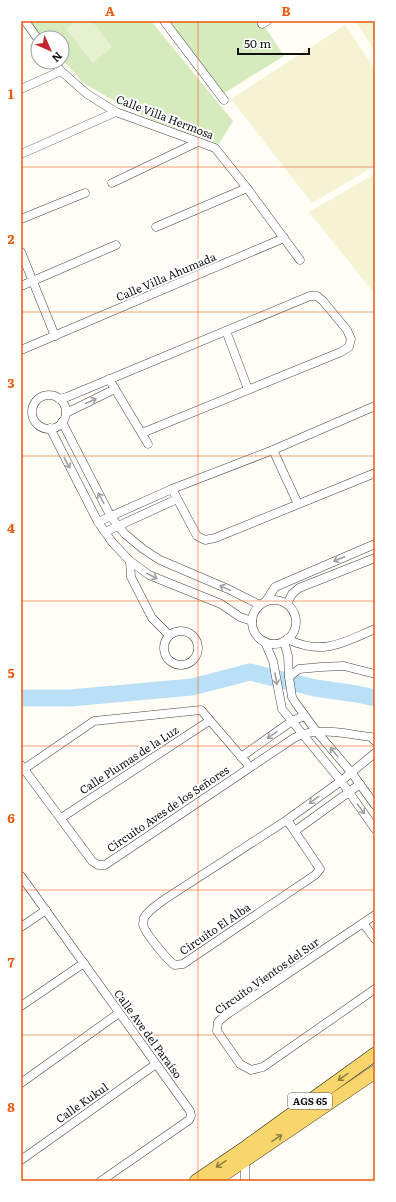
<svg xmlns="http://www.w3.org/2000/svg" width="396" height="1202" font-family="Literata,serif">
  <rect width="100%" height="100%" fill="#fffdf5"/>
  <g fill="#f6f3d4">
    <path d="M355,21H375V51Z"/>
    <path d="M345,25L375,69V166L312,203L231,99Z"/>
    <path d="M375,174V294L309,212Z"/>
  </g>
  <g fill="#d5ebbd">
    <path d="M28,21H151L233,121L219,144L152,120L113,100L83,83L62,59V38H43Z"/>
    <path d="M166,21H261L284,56L221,95Z"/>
  </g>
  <path fill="#e6f2cf" d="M76,21H92L112,47L93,63L66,29Z"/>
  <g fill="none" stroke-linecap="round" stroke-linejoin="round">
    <path stroke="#b9e0f7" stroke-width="17" d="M21,698H70L192,687L250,672L315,688L357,694L375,698"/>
    <g stroke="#444" stroke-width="9">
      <g id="street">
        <path d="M25,21L38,39"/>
        <path d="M164,21L224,100"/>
        <path d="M261,21L262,24L267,21"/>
        <path d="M54,62L61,71L87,94L116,112L215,148L247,188L300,260"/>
        <path d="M21,89L61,71"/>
        <path d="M21,154L116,112"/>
        <path d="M112,183L198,142"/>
        <path d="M21,219L85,193"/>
        <path d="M156,227L247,188"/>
        <path d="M21,252L55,336"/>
        <path d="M21,286L116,245"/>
        <path d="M226,331L248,389"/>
        <path d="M21,350L284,238"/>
        <path d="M109,379L148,444"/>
        <circle cx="49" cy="412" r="17"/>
        <path d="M59,399L67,397L310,296H317L323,301L347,330L351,339L349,347L341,352L142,433"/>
        <path d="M66,413L115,389"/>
        <path d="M62,422L111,517L125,534L143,549L160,560L228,589L260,605"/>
        <path d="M50,428L98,522L112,542L130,561L149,575L221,604L240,617L252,621"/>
        <path d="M273,450L298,504"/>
        <path d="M172,489L197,536L205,540L215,538L375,473"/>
        <path d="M98,522L172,489L273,450L375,406"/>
        <path d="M105,532L177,499"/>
        <path d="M130,561L131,577L152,618L169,635"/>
        <circle cx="274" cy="622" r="22"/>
        <path d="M266,601L275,587L375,544"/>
        <path d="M287,604L292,594L299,588L375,558"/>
        <circle cx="181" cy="648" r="17"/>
        <path d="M287,639C323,656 342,643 375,629"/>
        <path d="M284,641L288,656L289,677L292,697L295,702L316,731L351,772L375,805"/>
        <path d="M265,642L273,661L282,709L341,781L375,829"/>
        <path d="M289,677L299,669L321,667L344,666L375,674"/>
        <path d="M241,757L292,721L304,716"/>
        <path d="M21,765L92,861L98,865H105L294,738C317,726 345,734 371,737L375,741"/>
        <path d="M24,769L94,721L201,710L250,767"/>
        <path d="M61,818L209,721"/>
        <path d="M287,820L320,869L315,875L183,964L175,965C168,961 144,932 143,924C143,924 144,918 144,918C148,910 159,904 165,899L287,820L341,781L375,753"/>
        <path d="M295,831L360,784"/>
        <path d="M21,876L190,1111L191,1116L189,1120L101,1181"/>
        <path d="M375,915L226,1015L218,1022L217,1031L240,1064L251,1070L263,1067L375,989"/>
        <path d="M363,923L375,939"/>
        <path d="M21,927L46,910"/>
        <path d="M21,1006L84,963"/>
        <path d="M21,1083L119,1013"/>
        <path d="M245,1158V1181"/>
        <path d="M21,1160L156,1064"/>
      </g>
    </g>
    <g stroke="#222" stroke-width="14">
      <g id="primary">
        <path d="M196,1181L246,1147L375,1054"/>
        <path d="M214,1181L375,1072"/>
      </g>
    </g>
    <use href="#street" stroke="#fff" stroke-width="8"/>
    <use href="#primary" stroke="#f9d66b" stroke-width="13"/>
  </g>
  <defs><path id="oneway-shaft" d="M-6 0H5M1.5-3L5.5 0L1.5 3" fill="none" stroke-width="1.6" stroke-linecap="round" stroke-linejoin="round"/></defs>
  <g stroke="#a0a0a0">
    <use href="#oneway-shaft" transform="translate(91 401) rotate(-25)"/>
    <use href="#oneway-shaft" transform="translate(67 463) rotate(62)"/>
    <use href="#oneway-shaft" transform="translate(101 498) rotate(-118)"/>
    <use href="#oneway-shaft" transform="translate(339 559) rotate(157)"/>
    <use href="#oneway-shaft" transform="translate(152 576) rotate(27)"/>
    <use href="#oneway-shaft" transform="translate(225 588) rotate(-155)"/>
    <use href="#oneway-shaft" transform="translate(276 679) rotate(80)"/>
    <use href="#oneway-shaft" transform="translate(272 735) rotate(145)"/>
    <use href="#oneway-shaft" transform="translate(334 752) rotate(-130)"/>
    <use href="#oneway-shaft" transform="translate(314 800) rotate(144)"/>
    <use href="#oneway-shaft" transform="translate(361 809) rotate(54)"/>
  </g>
  <g stroke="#917d42">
    <use href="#oneway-shaft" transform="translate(343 1077) rotate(144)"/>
    <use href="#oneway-shaft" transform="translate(277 1138) rotate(-34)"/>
    <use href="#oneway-shaft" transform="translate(221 1164) rotate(146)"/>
  </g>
  <path fill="none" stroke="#e8590c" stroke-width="1" stroke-opacity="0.55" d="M198,21V1181M21,167H375M21,312H375M21,456H375M21,601H375M21,746H375M21,890H375M21,1035H375"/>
  <g text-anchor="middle" stroke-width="4" stroke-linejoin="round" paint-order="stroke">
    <rect fill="#fff" stroke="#585858" stroke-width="1" x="288" y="1093" width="44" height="16" rx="3"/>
    <g font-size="10" font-weight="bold" fill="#111">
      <text x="310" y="1105">AGS 65</text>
    </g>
    <g font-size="11" fill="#111" stroke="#fff">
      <text transform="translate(165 117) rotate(21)" y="4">Calle Villa Hermosa</text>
      <text transform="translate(166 277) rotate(-23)" y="4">Calle Villa Ahumada</text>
      <text transform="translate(129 760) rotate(-33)" y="4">Calle Plumas de la Luz</text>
      <text transform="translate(168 809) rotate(-34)" y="4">Circuito Aves de los Señores</text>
      <text transform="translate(215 929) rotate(-34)" y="4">Circuito El Alba</text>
      <text transform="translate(267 976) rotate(-35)" y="4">Circuito Vientos del Sur</text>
      <text transform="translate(148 1034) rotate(54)" y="4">Calle Ave del Paraíso</text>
      <text transform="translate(82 1103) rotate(-35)" y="4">Calle Kukul</text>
    </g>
  </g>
  <rect width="396" height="1202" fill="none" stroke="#ffffff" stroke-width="44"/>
  <g transform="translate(50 50) rotate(135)"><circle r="19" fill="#ffffff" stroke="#a0a0a0"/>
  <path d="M0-3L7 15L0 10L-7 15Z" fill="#c4262e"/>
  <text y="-6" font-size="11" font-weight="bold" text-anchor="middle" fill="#111111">N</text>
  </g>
  <path d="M238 48v6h71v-6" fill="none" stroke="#111111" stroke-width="2"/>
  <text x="244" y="48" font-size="12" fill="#111111" stroke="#ffffff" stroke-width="3" paint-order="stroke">50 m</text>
  <rect x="22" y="22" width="352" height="1158" fill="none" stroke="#e8590c" stroke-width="1.5"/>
  <g font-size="13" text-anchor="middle" font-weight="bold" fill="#e8590c">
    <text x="110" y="16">A</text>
    <text x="286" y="16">B</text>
    <text x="11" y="99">1</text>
    <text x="11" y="244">2</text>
    <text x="11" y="388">3</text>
    <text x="11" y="533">4</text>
    <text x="11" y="678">5</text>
    <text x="11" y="823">6</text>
    <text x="11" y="967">7</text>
    <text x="11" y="1112">8</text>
  </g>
</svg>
